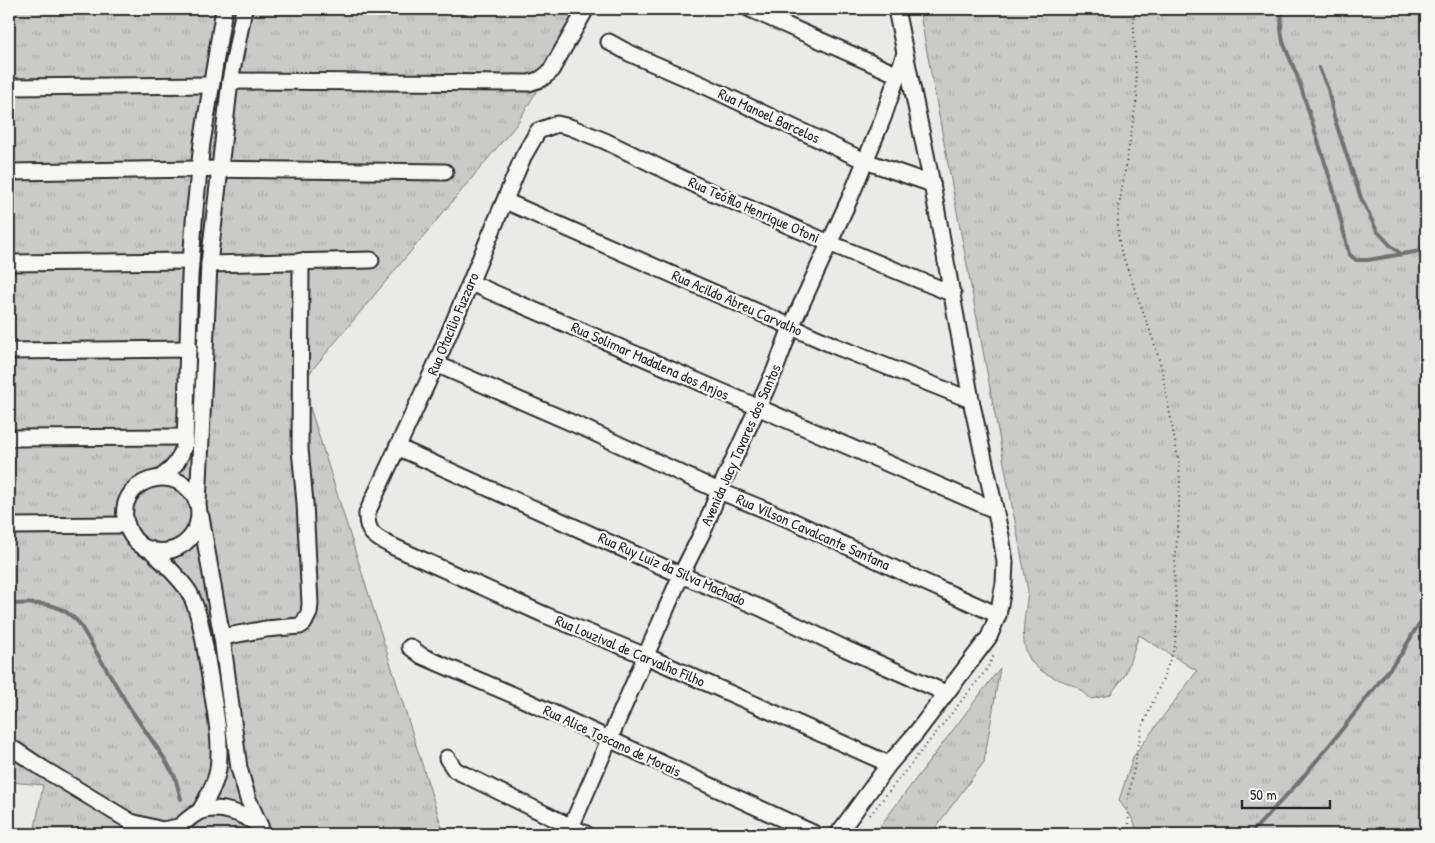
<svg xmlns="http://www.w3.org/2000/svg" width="1435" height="843" font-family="'Patrick Hand',sans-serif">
  <defs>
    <pattern id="grass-tufts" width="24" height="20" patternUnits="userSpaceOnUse" patternTransform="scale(1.25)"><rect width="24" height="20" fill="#cacac7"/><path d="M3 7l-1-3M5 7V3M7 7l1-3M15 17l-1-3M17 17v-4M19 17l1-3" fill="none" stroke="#aeaeab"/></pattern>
  </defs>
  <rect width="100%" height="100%" fill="#eaeae6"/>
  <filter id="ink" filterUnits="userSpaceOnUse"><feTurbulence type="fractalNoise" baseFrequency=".02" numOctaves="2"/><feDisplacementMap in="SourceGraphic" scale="10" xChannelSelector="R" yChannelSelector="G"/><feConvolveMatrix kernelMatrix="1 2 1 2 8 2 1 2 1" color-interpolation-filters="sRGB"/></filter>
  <g filter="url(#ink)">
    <g fill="url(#grass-tufts)" stroke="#7a7a79">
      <path d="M9,9H587L516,125L302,382L444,834H34L43,785L9,782Z"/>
      <path d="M919,9H1426V834H1136C1138,821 1125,811 1119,800L1133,757L1197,671L1139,635L1125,675L1110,695L1091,699C1074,682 1066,684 1047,674C1013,657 1025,622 1028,591Z"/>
      <path d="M1000,668L984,762L931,834H874Z"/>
    </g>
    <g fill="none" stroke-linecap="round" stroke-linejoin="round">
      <g stroke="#727270" stroke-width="4">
        <path d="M1282,9L1281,29L1283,42L1298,78L1333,188L1349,254L1356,260H1368L1426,250"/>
        <path d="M1319,68L1328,89L1334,117L1361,198L1377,231L1391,246L1401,254"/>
        <path d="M9,604C37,603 58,600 79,623L129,707L166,761L175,777L181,799"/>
        <path d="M1250,834L1298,783L1332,742L1402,653L1415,630L1426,617"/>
      </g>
      <g stroke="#2b2b2b" stroke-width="19">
        <g id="minor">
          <path d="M750,9L898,75"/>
          <path d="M609,42L629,53L705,86L865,161L932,184"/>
          <path d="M230,81L529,83L541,79L550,72L586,9"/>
          <path d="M9,87L211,85"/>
          <path d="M9,172L199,169L445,172"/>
          <path d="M505,201L835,346L971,400"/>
          <path d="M9,263L191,261"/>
          <path d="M209,264L371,260"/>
          <path d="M471,283L995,510"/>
          <path d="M9,351L189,349"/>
          <path d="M436,364L586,429L719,491L793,521L900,571L998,615"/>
          <path d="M9,438L185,437"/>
          <path d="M397,447L681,575L761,608L846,649L946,693"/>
          <path d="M161,477C175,468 180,459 185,444L190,276L195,209L202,143L224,9"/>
          <path d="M198,504C179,456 111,481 127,526C143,571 207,552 198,504L209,264L230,81L244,9"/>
          <path d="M201,517L222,637L239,768L248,799L260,826"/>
          <path d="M9,526L127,525"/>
          <path d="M150,549C163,563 179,576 189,592C202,615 205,651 210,677C214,707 222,739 218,769C216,784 207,798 200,811"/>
          <path d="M222,637L266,629L300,626L304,623L309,613L310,604L305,503L300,449L301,261"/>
          <path d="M410,647L422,656L438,663L518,697L815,834"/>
          <path d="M15,750L42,768L131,822L162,830L179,827"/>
          <path d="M447,758L455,770L586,834"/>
          <path d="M889,764L646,656L545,615L394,547C377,538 366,535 367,513L436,364L523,157L538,131L557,124L570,127L605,141L702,188L829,243L953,294"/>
          <path d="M178,834L179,827C185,822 193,814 201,811C221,805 244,814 260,826"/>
          <path d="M568,834L681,575L705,527L719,491L775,370L791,327L850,198L883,118L905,53"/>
          <path d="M838,834L889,764L916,733L989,637L998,615L1004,583L1005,562L1001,536L971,400L932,184L896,9"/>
        </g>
      </g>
      <g stroke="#2b2b2b" stroke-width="2" stroke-dasharray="1 4" stroke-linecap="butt">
        <path d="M870,815L987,669L994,655"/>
        <path d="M1128,834L1129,822L1127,803L1142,727L1162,681L1175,646L1177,617L1174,574L1178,528L1180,481L1179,464L1162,370L1154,342L1121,251L1118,235V213L1137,97L1133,9"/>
      </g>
      <use href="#minor" stroke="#f6f6f2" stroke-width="15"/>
    </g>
  </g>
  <g text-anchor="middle" stroke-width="4.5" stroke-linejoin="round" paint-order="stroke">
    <g font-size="15" fill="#2b2b2b" stroke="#f6f6f2">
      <text transform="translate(769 116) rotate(25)" y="5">Rua Manoel Barcelos</text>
      <text transform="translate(754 210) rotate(24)" y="5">Rua Teófilo Henrique Otoni</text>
      <text transform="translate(737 303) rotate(24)" y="5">Rua Acildo Abreu Carvalho</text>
      <text transform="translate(453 324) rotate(-67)" y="5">Rua Otacílio Fuzzaro</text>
      <text transform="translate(650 361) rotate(24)" y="5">Rua Solimar Madalena dos Anjos</text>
      <text transform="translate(741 445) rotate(-66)" y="5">Avenida Jacy Tavares dos Santos</text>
      <text transform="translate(813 532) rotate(24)" y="5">Rua Vilson Cavalcante Santana</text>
      <text transform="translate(672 569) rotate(24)" y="5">Rua Ruy Luiz da Silva Machado</text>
      <text transform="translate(630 651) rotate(23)" y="5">Rua Louzival de Carvalho Filho</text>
      <text transform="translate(612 741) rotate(25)" y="5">Rua Alice Toscano de Morais</text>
    </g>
  </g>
  <rect width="1435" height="843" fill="none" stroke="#f6f6f2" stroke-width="30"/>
  <rect x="15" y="15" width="1405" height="813" fill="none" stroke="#2b2b2b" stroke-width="2" filter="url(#ink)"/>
  <path d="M1242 800v8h88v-8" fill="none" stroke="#2b2b2b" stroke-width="2.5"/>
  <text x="1250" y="800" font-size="15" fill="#2b2b2b" stroke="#f6f6f2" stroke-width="4" paint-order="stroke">50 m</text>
</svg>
